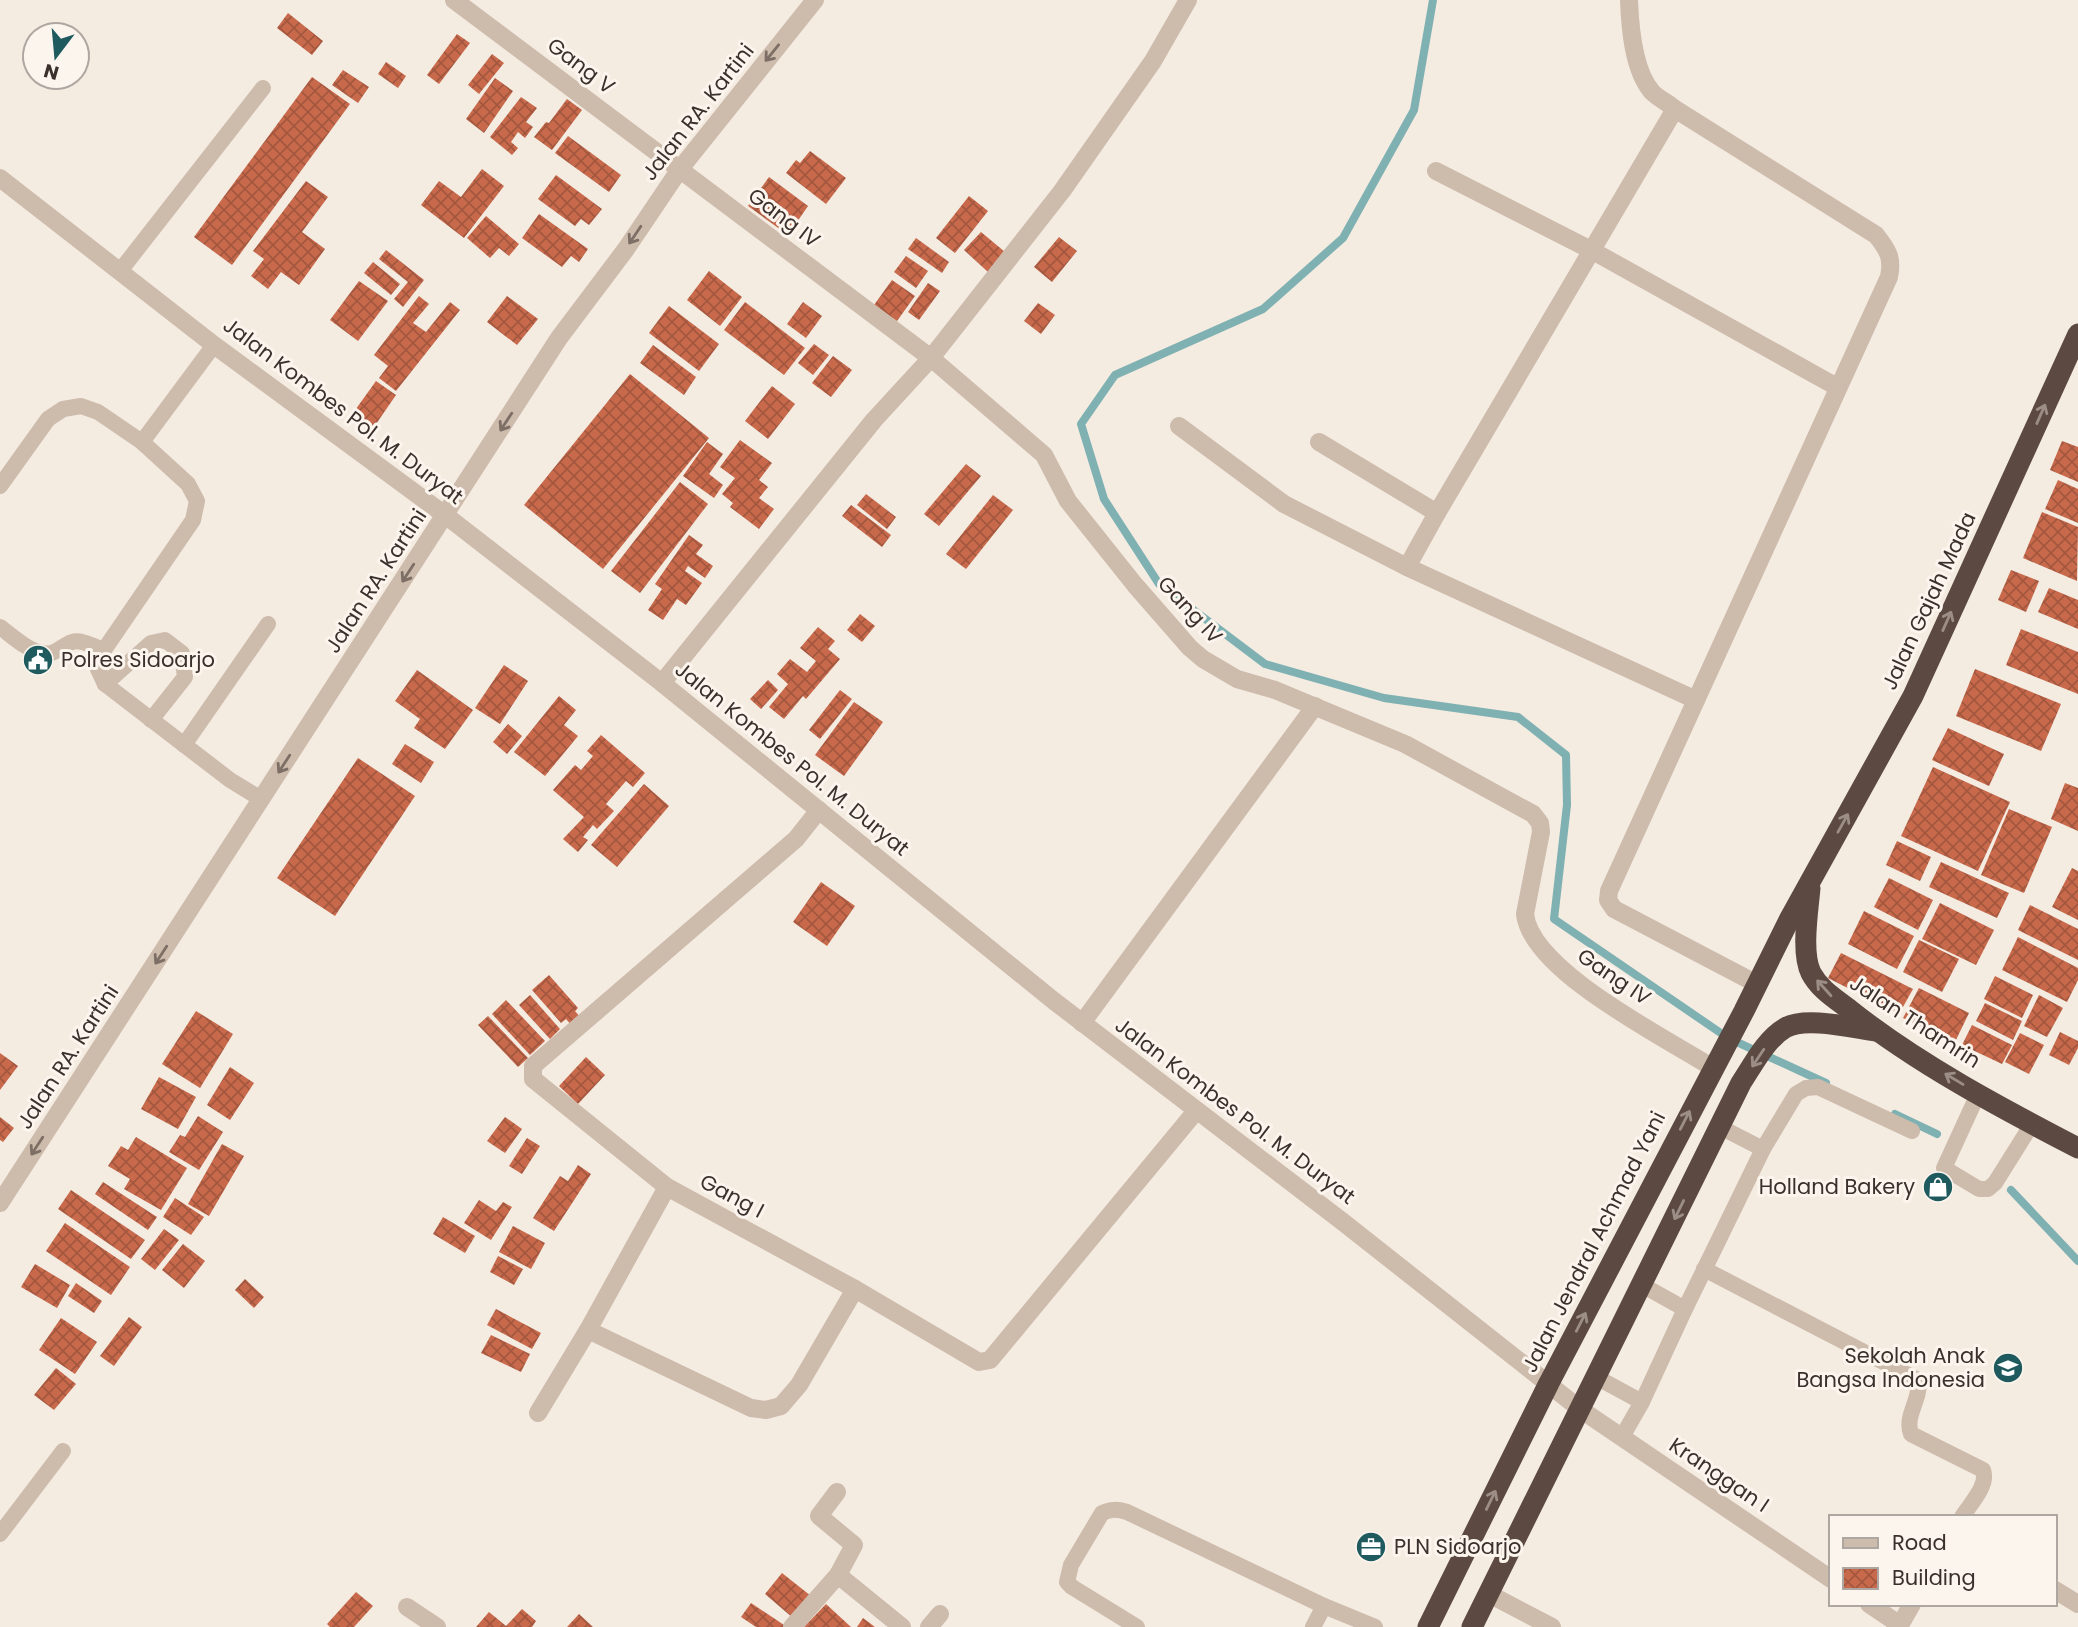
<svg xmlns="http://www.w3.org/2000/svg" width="2078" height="1627" font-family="Poppins,sans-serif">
  <defs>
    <pattern id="building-cross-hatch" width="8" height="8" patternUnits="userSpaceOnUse" patternTransform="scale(1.75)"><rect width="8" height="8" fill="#c8694b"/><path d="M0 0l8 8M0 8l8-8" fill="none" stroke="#a4573f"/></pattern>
  </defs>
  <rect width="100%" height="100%" fill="#f4ebe1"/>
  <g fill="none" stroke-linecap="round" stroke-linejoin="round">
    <g stroke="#7fb0b2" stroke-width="8">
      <path d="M1433,0L1414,110L1343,238L1263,309L1115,375L1081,424L1104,499L1159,584L1265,664L1384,698L1518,717L1566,755L1567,805L1554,919L1728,1038L1826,1083"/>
      <path d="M1895,1114L1937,1134"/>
      <path d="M2011,1190L2078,1261"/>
    </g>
  </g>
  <g fill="url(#building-cross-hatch)">
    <path d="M288,13L323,41L312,55L277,28Z"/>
    <path d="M457,34L470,43L439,84L427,75Z"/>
    <path d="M492,54L504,63L479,94L468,85Z"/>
    <path d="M386,62L406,76L398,88L378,74Z"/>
    <path d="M343,70L369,87L358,103L332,85Z"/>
    <path d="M312,77L350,104L232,265L194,237Z"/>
    <path d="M495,78L513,91L484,133L466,119Z"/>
    <path d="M521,97L537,108L526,122L533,127L525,138L518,132L511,142L518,148L512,155L490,137Z"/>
    <path d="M567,99L582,110L552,150L534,137L546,122L549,123Z"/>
    <path d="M568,136L621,175L609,192L555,153Z"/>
    <path d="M810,151L846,178L826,204L786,173L796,160L800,163Z"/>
    <path d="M482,169L504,186L464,238L421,205L439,181L461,197Z"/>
    <path d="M556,175L602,209L589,225L581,219L575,226L538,199Z"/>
    <path d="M769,177L808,206L788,235L748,206Z"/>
    <path d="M306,181L328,197L302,232L325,249L299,285L281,272L268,289L251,276L264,259L253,251Z"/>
    <path d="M969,196L988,211L955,253L936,238Z"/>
    <path d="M539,214L588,249L579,262L571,256L562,267L522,238Z"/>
    <path d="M486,216L519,244L509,256L499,248L490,258L467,238Z"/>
    <path d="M981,232L1005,252L988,272L964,250Z"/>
    <path d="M1059,237L1077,251L1052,282L1034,267Z"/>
    <path d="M916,238L949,262L942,273L908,249Z"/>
    <path d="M386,250L424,280L403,307L394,299L408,282L379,259Z"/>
    <path d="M906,256L928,271L916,288L894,272Z"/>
    <path d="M373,262L400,284L391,295L364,273Z"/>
    <path d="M709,271L742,297L720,326L687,300Z"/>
    <path d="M892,280L915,296L897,321L874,305Z"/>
    <path d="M359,281L388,301L358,341L330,320Z"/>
    <path d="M928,283L940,291L919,320L908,312Z"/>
    <path d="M419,296L429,304L413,323L426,332L450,302L460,310L396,391L379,378L388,366L374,355Z"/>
    <path d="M507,296L538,319L517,345L487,322Z"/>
    <path d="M745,302L805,348L784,375L724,330Z"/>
    <path d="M803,302L822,316L806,338L787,324Z"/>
    <path d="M1038,303L1055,315L1041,334L1024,321Z"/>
    <path d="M669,306L719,344L699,371L649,333Z"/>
    <path d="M814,344L829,355L813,375L798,363Z"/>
    <path d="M653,345L696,377L684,395L640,363Z"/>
    <path d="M833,356L852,370L831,397L812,383Z"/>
    <path d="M630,374L709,438L603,569L524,505Z"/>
    <path d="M376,381L396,395L374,427L353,413Z"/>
    <path d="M772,386L795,404L768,439L745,421Z"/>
    <path d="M740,440L772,463L759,480L768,487L759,498L774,509L759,529L730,507L733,503L722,494L735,478L720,467Z"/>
    <path d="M2062,441L2078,447V482L2050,470Z"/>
    <path d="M707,442L723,454L709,474L723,485L714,498L683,476Z"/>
    <path d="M966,464L981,476L939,526L924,514Z"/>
    <path d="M2058,480L2078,489V523L2045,509Z"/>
    <path d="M680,482L708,504L640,593L611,571Z"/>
    <path d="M866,494L896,517L887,529L857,505Z"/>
    <path d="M993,495L1013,510L966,569L946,554Z"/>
    <path d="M851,505L891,535L882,547L842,516Z"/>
    <path d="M2042,512L2078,527L2077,581L2023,558Z"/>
    <path d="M689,535L703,545L696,554L713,566L705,578L688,566L685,571L702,583L686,605L677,599L663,620L648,610L662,589L655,584Z"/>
    <path d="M2011,570L2039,581L2026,612L1998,600Z"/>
    <path d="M2049,588L2078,600V629L2038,612Z"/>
    <path d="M860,614L875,626L862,642L847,630Z"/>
    <path d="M818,627L835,641L828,649L840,659L806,699L803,696L784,719L769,707L788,684L777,674L790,659L807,672L816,661L800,648Z"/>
    <path d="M2021,629L2078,652V694L2006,665Z"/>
    <path d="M504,665L528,681L500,724L475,708Z"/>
    <path d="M1975,669L2061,704L2041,751L1956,716Z"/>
    <path d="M417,670L473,710L445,749L414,728L420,719L395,701Z"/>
    <path d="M768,680L778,690L761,709L750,699Z"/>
    <path d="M840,690L852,699L820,739L809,730Z"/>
    <path d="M559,696L576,710L564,725L578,736L545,776L514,752Z"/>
    <path d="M854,702L883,722L844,776L815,755Z"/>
    <path d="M508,724L522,736L507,754L493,742Z"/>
    <path d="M1948,728L2004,754L1989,786L1932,760Z"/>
    <path d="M601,735L645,773L633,787L626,781L606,804L614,811L597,829L593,825L583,837L588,840L578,852L563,839L584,817L553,790L575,765L581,770L593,756L587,751Z"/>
    <path d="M405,744L434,762L421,783L392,764Z"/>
    <path d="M358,758L415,796L335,916L277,878Z"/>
    <path d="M1933,767L2010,802L1978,871L1901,836Z"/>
    <path d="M2065,783L2078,788V831L2051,819Z"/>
    <path d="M644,784L669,806L617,867L591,845Z"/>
    <path d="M2009,809L2052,827L2024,893L1981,875Z"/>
    <path d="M1897,841L1931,857L1920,881L1886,865Z"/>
    <path d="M1941,862L2009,893L1997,918L1929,887Z"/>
    <path d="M2072,868L2078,871V920L2052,907Z"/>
    <path d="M1889,878L1933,900L1918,930L1874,907Z"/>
    <path d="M821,882L855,906L827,946L793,922Z"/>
    <path d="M1940,903L1994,930L1976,965L1922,939Z"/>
    <path d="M2030,905L2078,929V960L2018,930Z"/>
    <path d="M1864,911L1914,936L1897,969L1848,944Z"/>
    <path d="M2018,937L2078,968V980L2067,1002L2002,970Z"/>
    <path d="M1919,940L1959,959L1942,992L1903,972Z"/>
    <path d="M1841,953L1913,989L1899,1014L1828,978Z"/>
    <path d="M549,975L578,1008L575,1011L581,1018L572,1026L566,1019L561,1023L532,990Z"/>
    <path d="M1995,976L2033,995L2022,1018L1984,999Z"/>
    <path d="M1919,988L1969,1013L1954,1044L1903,1018Z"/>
    <path d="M530,995L560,1029L550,1039L519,1005Z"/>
    <path d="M2039,995L2063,1008L2047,1037L2024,1026Z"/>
    <path d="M506,1000L545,1041L530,1055L492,1014Z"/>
    <path d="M1985,1003L2022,1021L2013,1040L1976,1021Z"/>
    <path d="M196,1011L233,1034L200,1088L162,1064Z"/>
    <path d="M488,1016L528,1058L518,1067L478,1025Z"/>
    <path d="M1972,1025L2012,1045L2002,1064L1962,1045Z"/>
    <path d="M2060,1032L2078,1041V1048L2069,1065L2049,1055Z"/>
    <path d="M2020,1033L2044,1045L2029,1074L2005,1062Z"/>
    <path d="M0,1053L18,1066L0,1090Z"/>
    <path d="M586,1057L605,1075L578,1104L559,1086Z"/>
    <path d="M230,1067L254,1083L230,1120L207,1105Z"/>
    <path d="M159,1077L196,1097L178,1129L141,1109Z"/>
    <path d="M198,1116L223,1132L199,1170L169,1152L180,1135L185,1137Z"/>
    <path d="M0,1117L14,1128L3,1142L0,1140Z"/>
    <path d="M505,1117L522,1129L505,1153L487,1141Z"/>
    <path d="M136,1137L187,1168L161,1210L124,1189L130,1179L108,1166L121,1146L128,1150Z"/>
    <path d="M527,1138L540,1146L522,1174L509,1166Z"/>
    <path d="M222,1144L244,1156L209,1216L188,1204Z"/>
    <path d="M578,1165L591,1174L554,1231L533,1218L560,1176L568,1181Z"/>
    <path d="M103,1182L157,1217L148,1230L95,1194Z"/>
    <path d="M71,1190L145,1240L131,1259L58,1209Z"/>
    <path d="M175,1198L204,1217L191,1235L163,1217Z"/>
    <path d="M479,1200L496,1211L503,1202L512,1207L491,1240L464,1223Z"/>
    <path d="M443,1217L475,1236L465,1253L433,1234Z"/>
    <path d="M65,1223L130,1267L111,1295L46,1251Z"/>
    <path d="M513,1226L545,1243L531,1269L499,1252Z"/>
    <path d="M164,1229L179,1240L155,1270L141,1259Z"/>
    <path d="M183,1244L205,1261L184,1288L162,1270Z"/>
    <path d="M498,1256L523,1269L514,1285L490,1272Z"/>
    <path d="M35,1264L70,1285L57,1308L21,1287Z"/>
    <path d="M245,1279L264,1297L254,1308L235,1290Z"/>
    <path d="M76,1283L102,1301L94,1313L68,1296Z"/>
    <path d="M496,1309L541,1333L532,1349L487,1325Z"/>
    <path d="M129,1317L142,1327L114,1366L100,1356Z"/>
    <path d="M61,1318L97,1342L75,1374L39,1350Z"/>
    <path d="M491,1335L530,1354L521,1372L481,1353Z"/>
    <path d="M56,1368L76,1384L54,1410L34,1395Z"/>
    <path d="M782,1573L811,1596L793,1618L765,1594Z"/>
    <path d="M356,1592L373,1606L354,1627H330L327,1624Z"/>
    <path d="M751,1603L784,1625L783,1627H756L741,1617Z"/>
    <path d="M826,1604L851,1627H804Z"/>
    <path d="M522,1609L536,1621L532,1627H476L489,1612L506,1626Z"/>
    <path d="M579,1614L593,1627H567Z"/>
    <path d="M863,1618L875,1627H857Z"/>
  </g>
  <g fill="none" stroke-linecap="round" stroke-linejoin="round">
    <g stroke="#cdbbac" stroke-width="16">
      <path d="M120,271L263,88"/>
      <path d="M142,442L214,345"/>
      <path d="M0,486L48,419L63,409L81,406L98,412L142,442L188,484L197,501L193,520L104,650L98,669L105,684L230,780L261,799"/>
      <path d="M0,627C12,636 27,650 42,653C55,656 61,646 72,642C81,639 95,647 104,650"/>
      <path d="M105,684L151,643L165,640L182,653L185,677L151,720"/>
      <path d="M184,745L268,624"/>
      <path d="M1978,1094L1944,1168L1979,1189H1988L1995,1183L2032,1124"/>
      <path d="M1763,1149L1796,1094L1806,1088L1818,1087L1912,1131"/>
      <path d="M1704,1269L1918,1380C1922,1399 1904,1415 1911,1434L1983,1470C1989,1485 1970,1504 1962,1517"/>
      <path d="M1642,1285L1685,1309L1763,1149L1720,1127"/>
      <path d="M1596,1377L1642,1402"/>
      <path d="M1622,1437L1642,1402L1685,1309"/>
      <path d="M0,1534L63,1451"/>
      <path d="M1137,1627L1072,1587L1067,1582L1071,1565L1102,1513C1111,1509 1117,1509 1127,1512L1324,1606L1375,1627"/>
      <path d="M1313,1627L1324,1606"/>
    </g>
    <g stroke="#cdbbac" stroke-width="18">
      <path d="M454,0L931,358L1044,455L1068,501L1135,585L1190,648L1203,659L1237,679L1275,690L1405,744L1533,814L1540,823L1541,832L1525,914C1531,971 1666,1038 1713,1068"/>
      <path d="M1629,0C1630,27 1633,70 1652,92C1658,98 1668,103 1675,109L1876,235C1888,250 1893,258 1889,277L1609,891L1608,900L1614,909L1757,984"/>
      <path d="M1436,171L1591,250L1837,387"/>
      <path d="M0,178L214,345L445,515L662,683L1054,1001L1343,1222L1580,1409L1831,1579"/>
      <path d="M1179,426L1284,504L1407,567L1696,700"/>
      <path d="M1319,442L1437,513"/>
      <path d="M1407,567L1437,513L1675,109"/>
      <path d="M662,683L874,420L931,358L1062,191L1153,61L1188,0"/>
      <path d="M819,810L796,839L533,1066V1079L667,1187L855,1289L979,1362L990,1360L1196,1111"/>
      <path d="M1082,1023L1315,706"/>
      <path d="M667,1187L588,1330L751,1408L766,1410L781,1406L799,1385L855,1289"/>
      <path d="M0,1203L559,338L626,249L680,169L815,0"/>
      <path d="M538,1413L588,1330"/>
      <path d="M838,1575L902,1627"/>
      <path d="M2055,1590L2078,1604"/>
      <path d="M1489,1594L1552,1627"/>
      <path d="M1869,1604L1900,1625"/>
      <path d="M407,1607L437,1627"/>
      <path d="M792,1627L838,1575L854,1545L819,1516L837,1492"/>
      <path d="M929,1627L940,1614"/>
      <path d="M1899,1627L1912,1604"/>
    </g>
    <g stroke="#5c4a42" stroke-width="21">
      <path d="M1810,888C1808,911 1801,953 1811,973C1820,990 1836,999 1850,1010C1918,1064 2001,1108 2078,1148"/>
      <path d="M1428,1627L1549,1383L1744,1011L1790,918L1913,696L2078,334"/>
      <path d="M1472,1627L1741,1083C1753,1065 1766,1039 1785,1028C1805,1016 1853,1028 1876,1031"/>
    </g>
  </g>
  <defs><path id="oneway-shaft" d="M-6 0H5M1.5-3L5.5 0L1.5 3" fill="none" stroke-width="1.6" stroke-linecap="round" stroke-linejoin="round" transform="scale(1.75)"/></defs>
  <g stroke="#7d6f65">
    <use href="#oneway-shaft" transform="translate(772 53) rotate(129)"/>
    <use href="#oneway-shaft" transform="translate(635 235) rotate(124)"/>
    <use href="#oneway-shaft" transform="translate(506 422) rotate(123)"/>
    <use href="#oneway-shaft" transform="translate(408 573) rotate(123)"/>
    <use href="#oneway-shaft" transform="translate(284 764) rotate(123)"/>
    <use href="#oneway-shaft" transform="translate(161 955) rotate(123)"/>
    <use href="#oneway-shaft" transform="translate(37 1146) rotate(123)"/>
  </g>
  <g stroke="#9c8e87">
    <use href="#oneway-shaft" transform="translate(2041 414) rotate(-66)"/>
    <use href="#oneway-shaft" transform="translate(1947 621) rotate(-66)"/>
    <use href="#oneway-shaft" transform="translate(1843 823) rotate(-61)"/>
    <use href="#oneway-shaft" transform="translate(1824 988) rotate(-132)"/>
    <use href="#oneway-shaft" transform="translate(1758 1058) rotate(124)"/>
    <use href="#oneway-shaft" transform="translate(1954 1079) rotate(-149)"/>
    <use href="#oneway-shaft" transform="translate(1685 1120) rotate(-63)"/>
    <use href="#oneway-shaft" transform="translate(1679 1210) rotate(116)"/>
    <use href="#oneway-shaft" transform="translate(1581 1322) rotate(-63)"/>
    <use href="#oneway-shaft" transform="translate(1491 1500) rotate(-64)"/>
  </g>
  <defs>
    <g id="civic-disc" transform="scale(1.575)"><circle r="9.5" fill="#1f5a5e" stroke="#fbf5ee"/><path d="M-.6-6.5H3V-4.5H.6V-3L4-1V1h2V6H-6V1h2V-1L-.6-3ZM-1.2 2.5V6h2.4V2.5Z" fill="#fff"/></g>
    <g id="shop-disc" transform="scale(1.575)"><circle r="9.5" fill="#1f5a5e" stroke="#fbf5ee"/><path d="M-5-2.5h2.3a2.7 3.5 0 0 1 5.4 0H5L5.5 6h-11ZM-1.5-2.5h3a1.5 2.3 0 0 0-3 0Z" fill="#fff"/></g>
    <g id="school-disc" transform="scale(1.575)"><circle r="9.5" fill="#1f5a5e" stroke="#fbf5ee"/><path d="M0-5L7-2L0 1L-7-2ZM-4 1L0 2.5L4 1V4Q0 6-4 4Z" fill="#fff"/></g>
    <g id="office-disc" transform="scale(1.575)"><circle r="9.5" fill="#1f5a5e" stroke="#fbf5ee"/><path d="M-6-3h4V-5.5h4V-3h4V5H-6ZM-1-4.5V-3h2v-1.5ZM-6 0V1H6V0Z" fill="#fff"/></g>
  </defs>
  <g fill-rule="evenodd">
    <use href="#civic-disc" x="38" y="660"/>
    <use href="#shop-disc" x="1938" y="1187"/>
    <use href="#school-disc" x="2008" y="1368"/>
    <use href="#office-disc" x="1371" y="1547"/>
  </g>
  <g text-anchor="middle" stroke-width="6" stroke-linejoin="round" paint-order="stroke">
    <g font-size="21" fill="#3b302b" stroke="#fbf5ee">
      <text transform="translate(581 66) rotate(37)" y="7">Gang V</text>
      <text transform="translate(698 112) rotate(-52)" y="7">Jalan RA. Kartini</text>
      <text transform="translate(784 218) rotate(37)" y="7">Gang IV</text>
      <text transform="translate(343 411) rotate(37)" y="7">Jalan Kombes Pol. M. Duryat</text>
      <text transform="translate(376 581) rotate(-57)" y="7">Jalan RA. Kartini</text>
      <text transform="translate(1929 601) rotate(-65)" y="7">Jalan Gajah Mada</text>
      <text transform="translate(1190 610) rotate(47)" y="7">Gang IV</text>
      <text transform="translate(792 759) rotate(39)" y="7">Jalan Kombes Pol. M. Duryat</text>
      <text transform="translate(1614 977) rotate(34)" y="7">Gang IV</text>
      <text transform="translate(1915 1022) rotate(33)" y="7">Jalan Thamrin</text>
      <text transform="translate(68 1057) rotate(-57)" y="7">Jalan RA. Kartini</text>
      <text transform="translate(1235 1111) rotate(37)" y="7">Jalan Kombes Pol. M. Duryat</text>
      <text transform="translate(732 1196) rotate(28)" y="7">Gang I</text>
      <text transform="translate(1594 1242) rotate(-63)" y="7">Jalan Jendral Achmad Yani</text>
      <text transform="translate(1719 1475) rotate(34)" y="7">Kranggan I</text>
    </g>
    <g font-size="21" fill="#3b302b" stroke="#fbf5ee" text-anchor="start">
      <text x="61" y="667">Polres Sidoarjo</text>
      <text x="1915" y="1194" text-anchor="end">Holland Bakery</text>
      <text x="1985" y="1363" text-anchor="end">Sekolah Anak<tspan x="1985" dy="24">Bangsa Indonesia</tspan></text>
      <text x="1394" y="1554">PLN Sidoarjo</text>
    </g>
  </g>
  <rect x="1829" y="1515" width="228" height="91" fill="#fbf5ee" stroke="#aea6a0" stroke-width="2"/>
  <rect x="1843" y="1538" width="35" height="10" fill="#cdbbac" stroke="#aea6a0" stroke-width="2"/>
  <text x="1892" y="1550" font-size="21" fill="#3b302b">Road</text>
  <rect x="1843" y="1568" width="35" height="21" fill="url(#building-cross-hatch)" stroke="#aea6a0" stroke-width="2"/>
  <text x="1892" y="1585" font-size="21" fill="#3b302b">Building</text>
  <g transform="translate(56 56) rotate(196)"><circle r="33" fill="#fbf5ee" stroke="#aea6a0" stroke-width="2"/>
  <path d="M0-5L12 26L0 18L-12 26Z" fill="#1f5a5e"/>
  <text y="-10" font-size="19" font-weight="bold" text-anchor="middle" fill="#3b302b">N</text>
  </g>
</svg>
